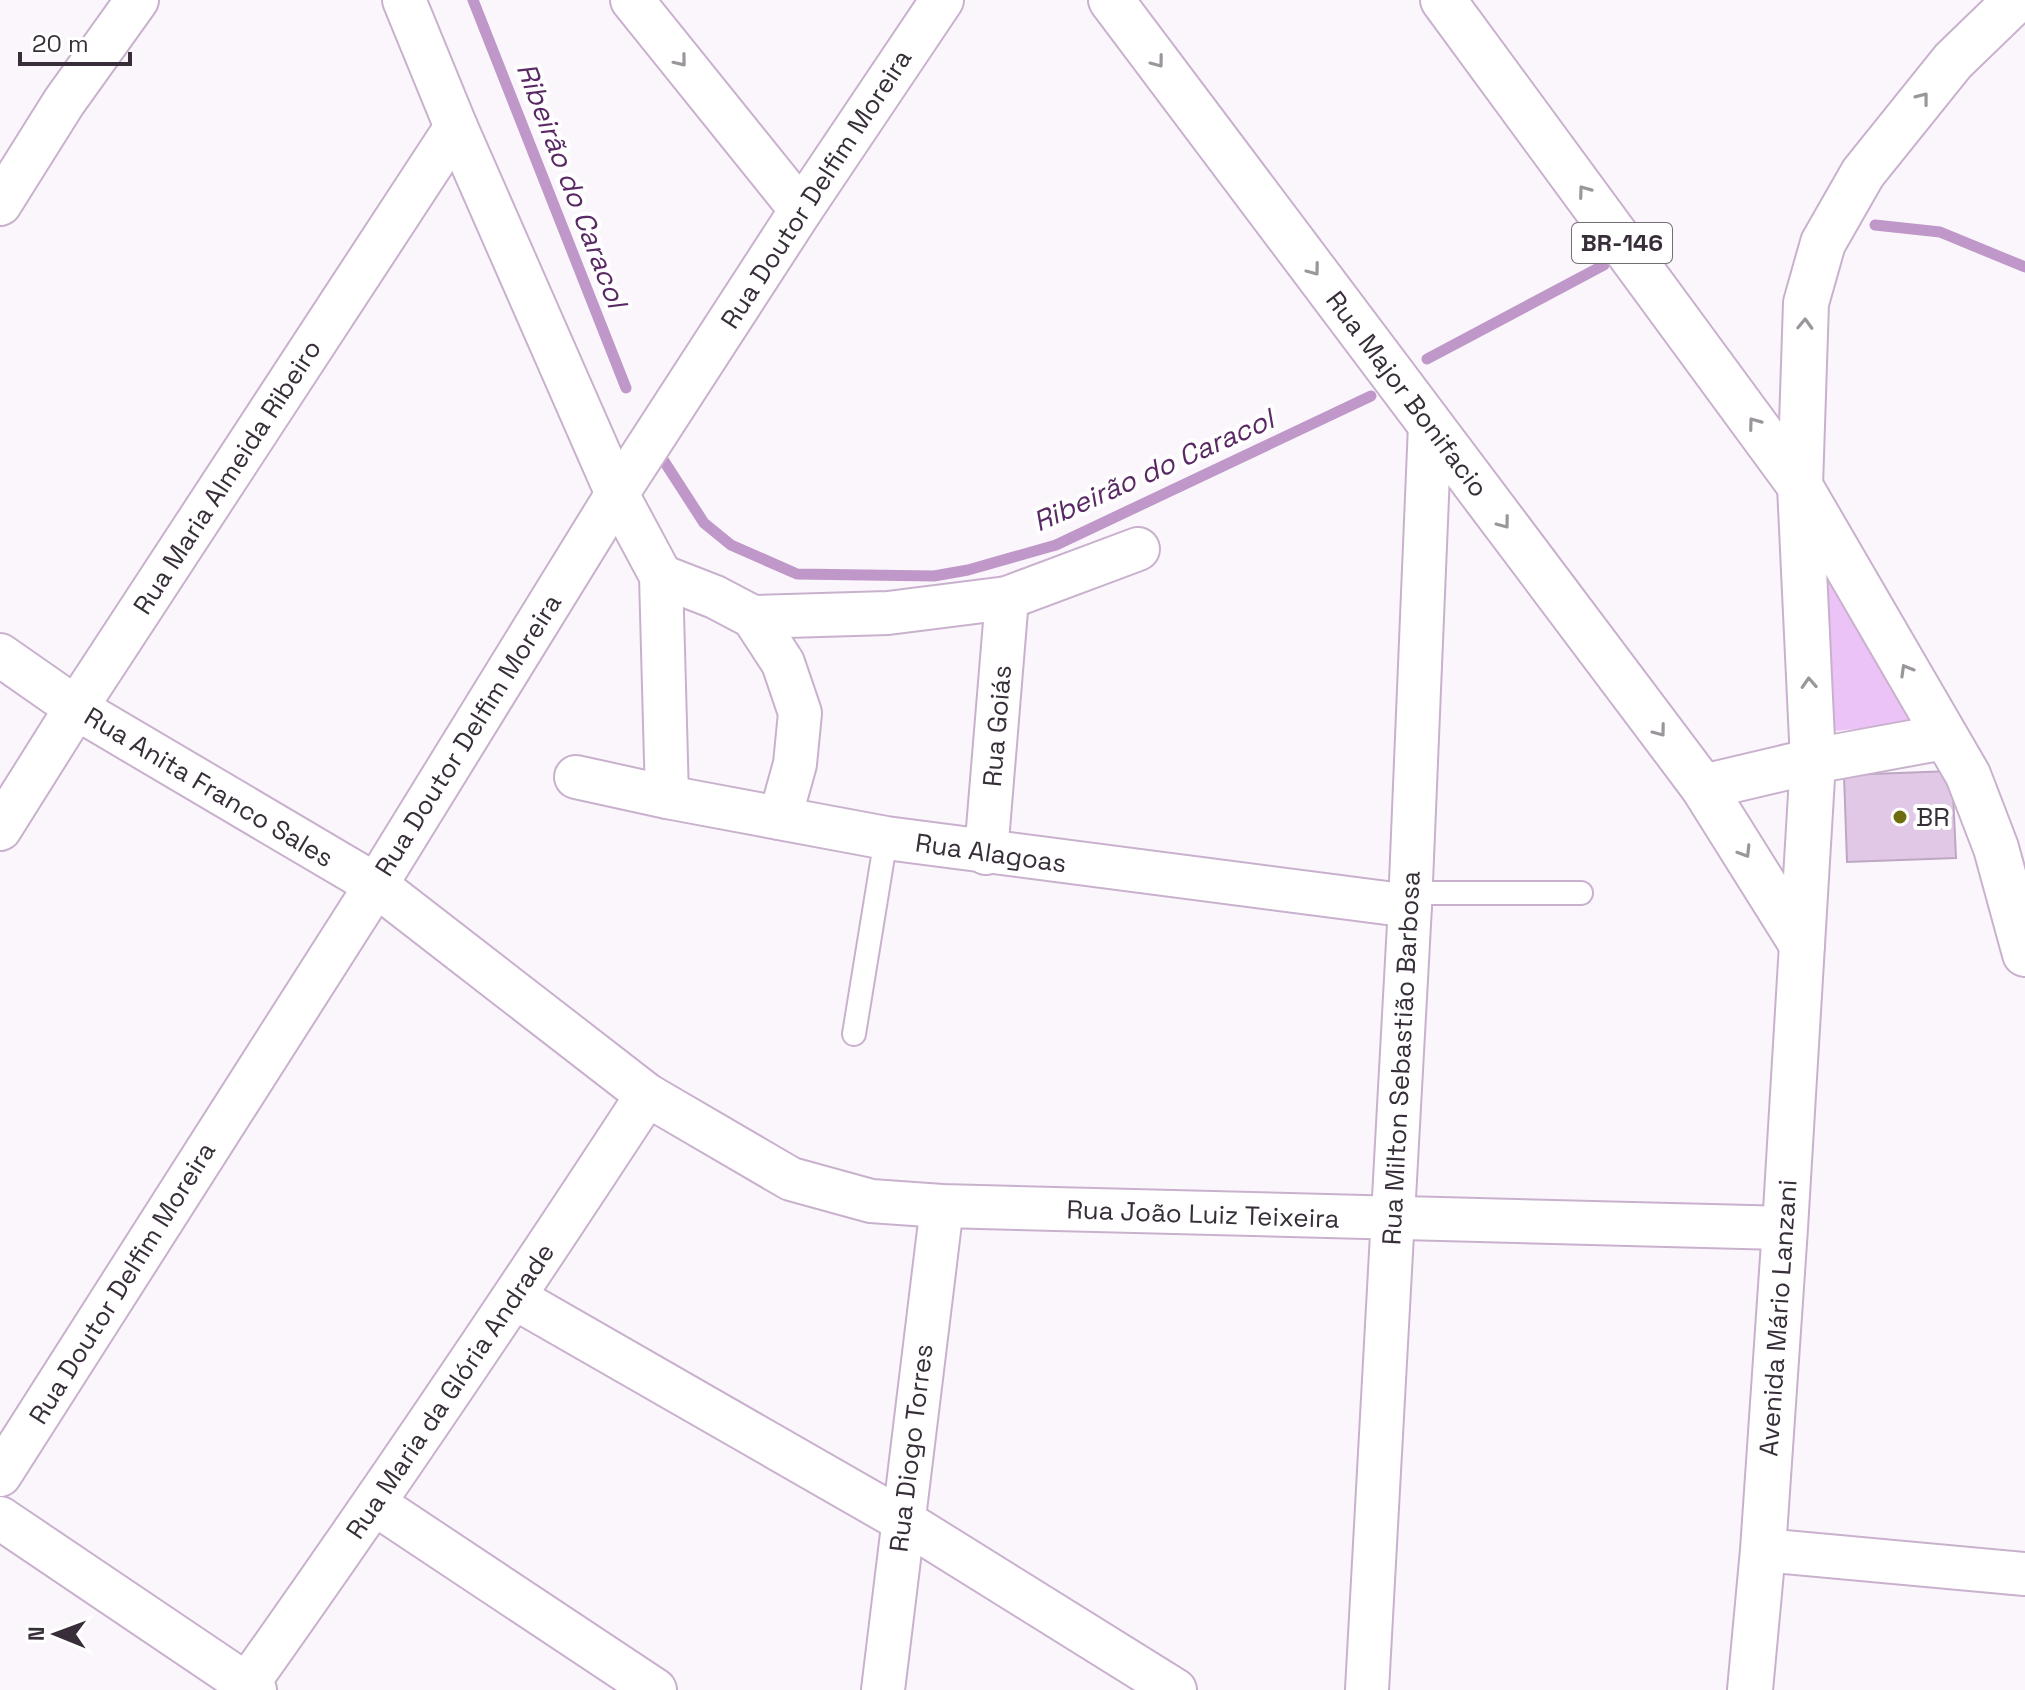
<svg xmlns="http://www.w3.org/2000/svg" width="2025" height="1690" font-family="'Space Grotesk',sans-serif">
  <rect width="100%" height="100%" fill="#fbf6fc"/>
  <path fill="#ecc3f6" d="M1819,562L1923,722L1826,732Z"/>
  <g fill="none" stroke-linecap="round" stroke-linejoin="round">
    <g stroke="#bf97c8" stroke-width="11">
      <path d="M473,0L626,388"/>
      <path d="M1875,225L1940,232L2025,267"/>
      <path d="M1427,359L1604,265"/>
      <path d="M662,458L704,523L731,545L797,574L934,576L968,570L1056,545L1371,396"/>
    </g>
  </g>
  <path fill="#e0c8e6" stroke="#bea7c3" stroke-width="2" d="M1952,771L1956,858L1847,862L1844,775Z"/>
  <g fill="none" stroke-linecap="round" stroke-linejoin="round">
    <g stroke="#c9b1ce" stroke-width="26">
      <g id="lane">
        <path d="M1411,893H1581"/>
        <path d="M854,1034L886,838"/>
      </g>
    </g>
    <g stroke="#c9b1ce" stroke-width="46">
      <g id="street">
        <path d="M404,0L456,127L617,494L661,576L667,797"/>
        <path d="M632,0L801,210"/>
        <path d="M0,204L64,102L137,0"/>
        <path d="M661,576L715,597L753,617L783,663L800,713L795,764L780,818"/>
        <path d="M753,617L888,613L1007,598L1138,549"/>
        <path d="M0,655L76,708L376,885L647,1095L791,1179L871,1201L942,1206L1785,1228"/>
        <path d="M576,777L667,797L886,838L1410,906"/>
        <path d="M0,829L76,708L456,127"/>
        <path d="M986,853L1007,598"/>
        <path d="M515,1298L902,1520L1175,1690"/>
        <path d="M0,1475L376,885L617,494L801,210L942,0"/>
        <path d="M375,1504L655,1690"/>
        <path d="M0,1518L255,1690"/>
        <path d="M1763,1550L2025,1574"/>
        <path d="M248,1683C385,1490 517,1294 647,1095"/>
        <path d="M883,1690L942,1206"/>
        <path d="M1367,1690L1410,906L1430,425"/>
      </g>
    </g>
    <g stroke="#c9b1ce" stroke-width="48">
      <g id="secondary">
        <path d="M1703,787L1802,945"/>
        <path d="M1750,1690L1763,1550L1785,1228L1813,761L1800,486L1806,303L1823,243L1863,173L1953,61L2016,0"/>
      </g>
    </g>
    <g stroke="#c9b1ce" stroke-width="48">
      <g id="primary">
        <path d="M1111,0L1703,787L1813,761L1944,737"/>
        <path d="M1443,0L1800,486L1968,775L1996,848L2025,954"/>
      </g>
    </g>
    <use href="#lane" stroke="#fff" stroke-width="22"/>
    <use href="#street" stroke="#fff" stroke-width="42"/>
    <use href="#secondary" stroke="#fff" stroke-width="44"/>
    <use href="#primary" stroke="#fff" stroke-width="44"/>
  </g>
  <defs><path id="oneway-chevron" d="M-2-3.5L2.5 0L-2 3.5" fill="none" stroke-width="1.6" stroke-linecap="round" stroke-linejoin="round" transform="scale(2)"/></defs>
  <g stroke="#9b969c">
    <use href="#oneway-chevron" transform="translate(681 61) rotate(51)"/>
    <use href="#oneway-chevron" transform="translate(1158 62) rotate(53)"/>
    <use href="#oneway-chevron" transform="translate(1923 98) rotate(-52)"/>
    <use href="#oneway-chevron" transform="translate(1584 191) rotate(-126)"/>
    <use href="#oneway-chevron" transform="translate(1314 270) rotate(53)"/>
    <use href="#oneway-chevron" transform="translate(1805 324) rotate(-88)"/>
    <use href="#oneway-chevron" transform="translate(1754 423) rotate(-126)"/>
    <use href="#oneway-chevron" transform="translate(1504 523) rotate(53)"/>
    <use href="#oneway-chevron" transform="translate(1906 670) rotate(-120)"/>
    <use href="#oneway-chevron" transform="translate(1809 683) rotate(-93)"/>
    <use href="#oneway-chevron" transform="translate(1660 731) rotate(53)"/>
    <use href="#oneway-chevron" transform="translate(1745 852) rotate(58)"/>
  </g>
  <circle fill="#6e6e10" stroke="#fff" stroke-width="3" cx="1900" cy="817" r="8"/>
  <g text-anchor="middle" stroke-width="8" stroke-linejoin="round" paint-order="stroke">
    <rect fill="#fff" stroke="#736d74" stroke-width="2" x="1572" y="223" width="100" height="40" rx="6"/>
    <g font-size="24" font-weight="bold" fill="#372e39">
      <text x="1622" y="251">BR-146</text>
    </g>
    <g font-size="26" fill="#372e39" stroke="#fff">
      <text transform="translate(816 189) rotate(-57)" y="9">Rua Doutor Delfim Moreira</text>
      <text transform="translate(1407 394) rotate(53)" y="9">Rua Major Bonifacio</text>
      <text transform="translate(227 477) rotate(-57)" y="9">Rua Maria Almeida Ribeiro</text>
      <text transform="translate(997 726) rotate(-85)" y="9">Rua Goiás</text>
      <text transform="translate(468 735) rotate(-58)" y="9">Rua Doutor Delfim Moreira</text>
      <text transform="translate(209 787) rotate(31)" y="9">Rua Anita Franco Sales</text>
      <text transform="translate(991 853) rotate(8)" y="9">Rua Alagoas</text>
      <text transform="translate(1401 1058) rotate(-87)" y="9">Rua Milton Sebastião Barbosa</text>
      <text transform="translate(1203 1214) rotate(2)" y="9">Rua João Luiz Teixeira</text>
      <text transform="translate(122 1283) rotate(-58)" y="9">Rua Doutor Delfim Moreira</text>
      <text transform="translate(1778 1318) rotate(-86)" y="9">Avenida Mário Lanzani</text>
      <text transform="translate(450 1391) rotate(-56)" y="9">Rua Maria da Glória Andrade</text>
      <text transform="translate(911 1448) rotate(-83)" y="9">Rua Diogo Torres</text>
    </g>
    <g font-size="26" fill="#372e39" stroke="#fff" text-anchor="start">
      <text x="1916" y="826">BR</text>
    </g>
    <g font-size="28" font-style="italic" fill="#5a2965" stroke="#fff">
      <text transform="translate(572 185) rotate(69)" y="10">Ribeirão do Caracol</text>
      <text transform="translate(1153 470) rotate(-24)" y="10">Ribeirão do Caracol</text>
    </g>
  </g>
  <g transform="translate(56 1634) rotate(271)" stroke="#ffffff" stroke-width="6" paint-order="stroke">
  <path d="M0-6L14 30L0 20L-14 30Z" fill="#372e39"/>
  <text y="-12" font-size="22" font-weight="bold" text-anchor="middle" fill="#372e39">N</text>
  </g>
  <path d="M20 52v12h110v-12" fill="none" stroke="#372e39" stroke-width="4"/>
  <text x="32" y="52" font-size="24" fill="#372e39" stroke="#ffffff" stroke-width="6" paint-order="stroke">20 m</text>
</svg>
